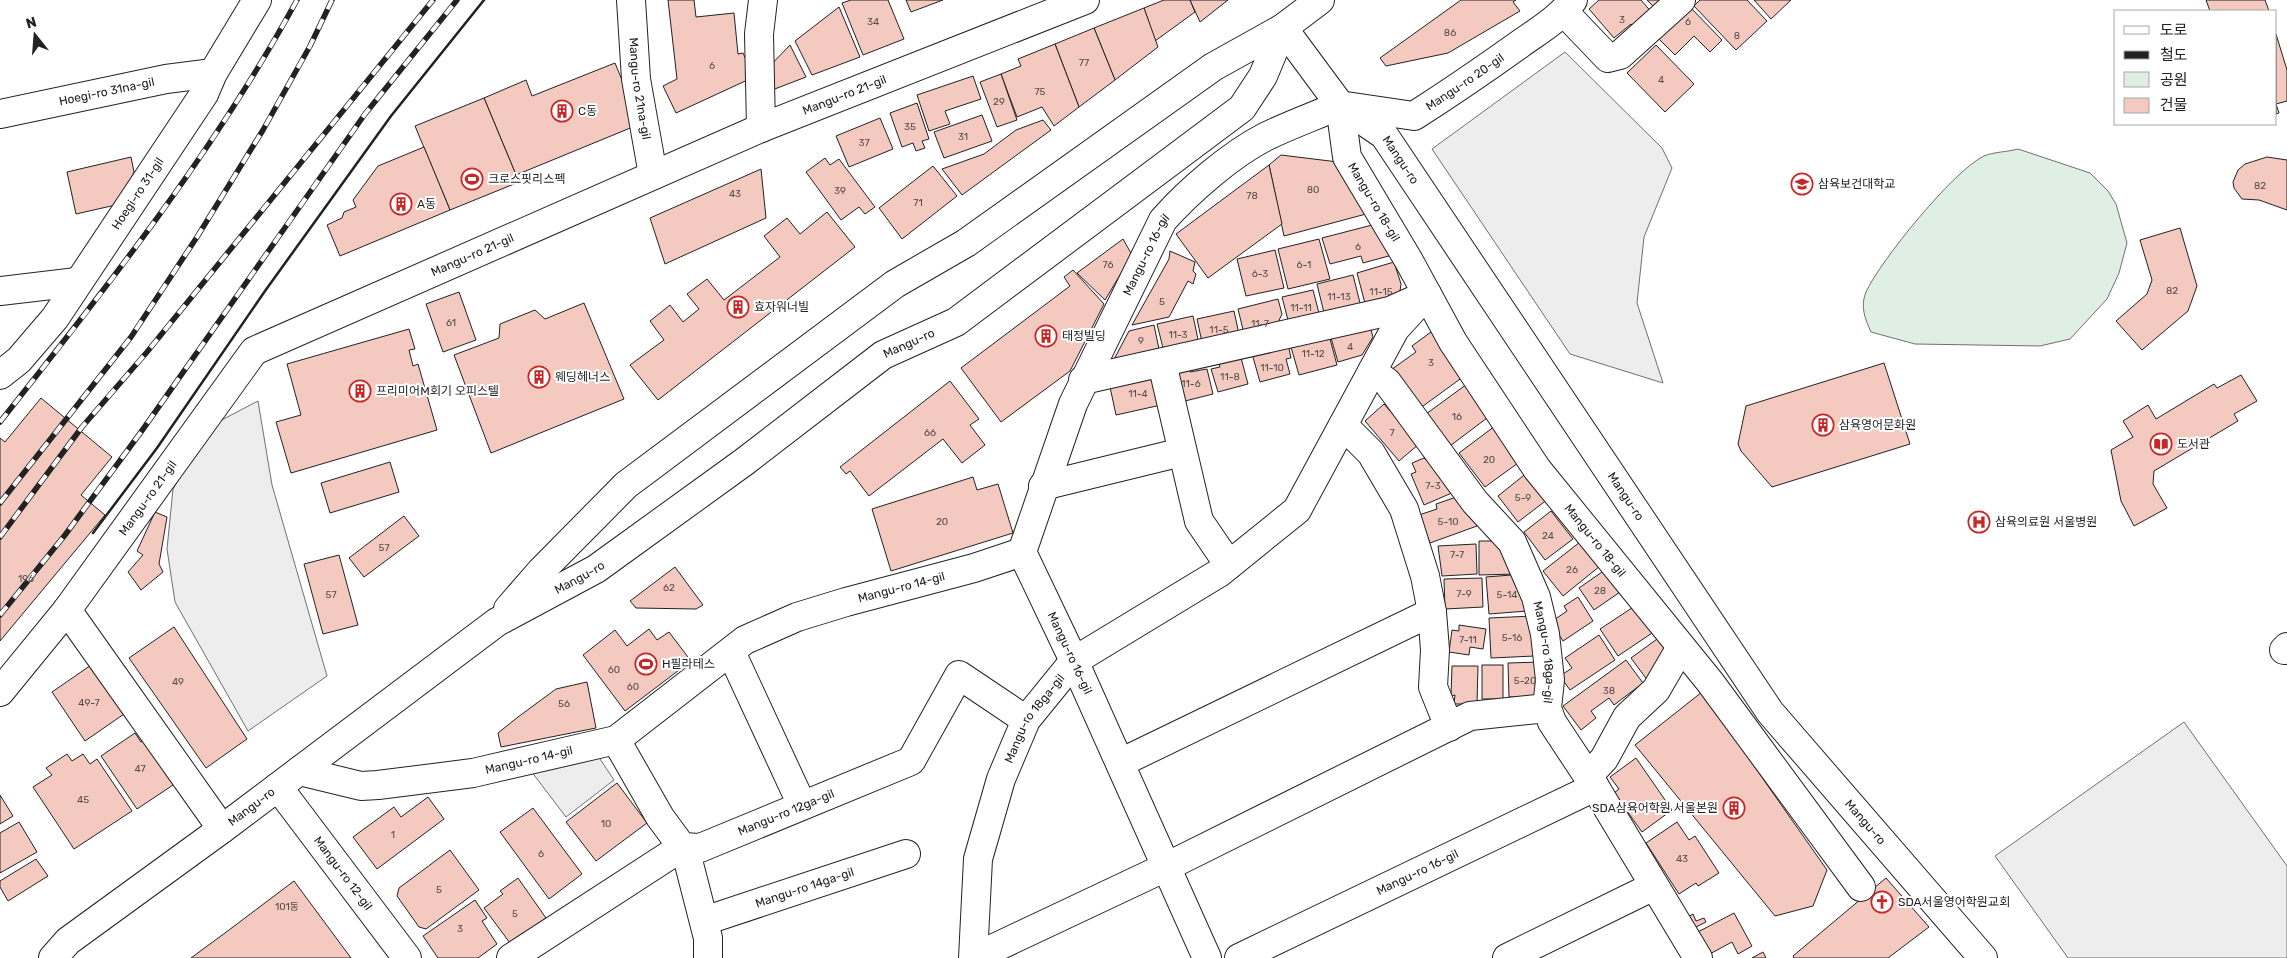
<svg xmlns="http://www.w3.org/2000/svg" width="2287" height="958" font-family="Rubik,'Noto Sans KR',sans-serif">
  <rect width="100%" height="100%" fill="#fff"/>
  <path fill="#e0efe3" stroke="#6f6f6f" d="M2018,149L2090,173L2108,191L2116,204L2127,243L2119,273L2107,299L2070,339L2040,346L1915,344L1871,332C1865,319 1860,306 1866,292C1880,261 1954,170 1984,156C1993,152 2007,152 2018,149Z"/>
  <g fill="#ededed" stroke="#6f6f6f">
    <path d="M1565,52L1662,148L1672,168L1644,237L1637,303L1663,383L1570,354L1432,149Z"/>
    <path d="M258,401L272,485L327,676L248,731L175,602L167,549L173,489L198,445L214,424Z"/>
    <path d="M2184,722L2287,866V958H2068L1995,856Z"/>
    <path d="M598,756L614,780L566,817L531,771Z"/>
  </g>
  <g fill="#f3c9c0" stroke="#222">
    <path d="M668,0H694L696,17L734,13L738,54L743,53L754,77L676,113L663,86L677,79Z"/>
    <path d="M851,0H888L904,39L863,55L842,3Z"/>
    <path d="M906,0H943L911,12Z"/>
    <path d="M1164,0H1190L1195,12L1155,41L1144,8Z"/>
    <path d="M1190,0H1228L1200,22Z"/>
    <path d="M1461,0H1516L1513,2L1520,11L1448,53L1386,66L1380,58Z"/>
    <path d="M1599,0H1641L1653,14L1636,29L1631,24L1614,38L1589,9Z"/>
    <path d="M1647,0H1661L1654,7Z"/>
    <path d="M1700,0H1747L1767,21L1736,50L1694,6Z"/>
    <path d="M1754,0H1791L1771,19Z"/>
    <path d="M2206,0H2265L2269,11H2210Z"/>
    <path d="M1689,6L1722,40L1710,52L1694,36L1675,55L1657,37Z"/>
    <path d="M839,7L860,57L812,75L795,41Z"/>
    <path d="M1144,8L1158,47L1115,80L1094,28Z"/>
    <path d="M1094,28L1115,80L1079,107L1055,44Z"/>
    <path d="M2276,34L2287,70V101L2276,104L2279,113L2276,114Z"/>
    <path d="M1055,44L1079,107L1054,126L1042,107L1017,117L1001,74L1021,66L1018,59Z"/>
    <path d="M790,45L806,77L767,92L765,71Z"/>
    <path d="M1656,45L1694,84L1665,112L1627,73Z"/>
    <path d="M615,63L640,124L516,175L484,98L526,80L532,96Z"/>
    <path d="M1001,74L1017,120L997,127L980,82Z"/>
    <path d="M973,76L981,99L945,111L950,124L929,131L917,95Z"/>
    <path d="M484,98L519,182L450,210L415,126Z"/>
    <path d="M917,103L929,139L922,141L925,148L916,151L913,143L902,147L890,113Z"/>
    <path d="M982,115L992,141L944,158L934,132Z"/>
    <path d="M880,118L893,149L849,167L836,136Z"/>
    <path d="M1043,120L1051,130L962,195L942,169L984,154L1016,130Z"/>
    <path d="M424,147L450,210L340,256L327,225L342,218L344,212L356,207L353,200L378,166Z"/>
    <path d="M1281,155L1338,162L1366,214L1284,236L1269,165Z"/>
    <path d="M131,157L134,172L120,204L76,214L67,172Z"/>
    <path d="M2267,157L2287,160V210L2259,200L2242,199L2234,188L2233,182L2238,170L2245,164Z"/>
    <path d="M825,158L830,165L839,159L875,207L865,214L859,207L841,220L806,172Z"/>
    <path d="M1269,165L1282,224L1208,278L1176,234Z"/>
    <path d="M933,166L957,196L902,239L879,208Z"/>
    <path d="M761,169L766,218L665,264L650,218Z"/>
    <path d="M827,212L855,247L658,400L630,365L664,340L650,321L670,305L683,322L699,309L687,294L707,279L724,300L780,257L764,236L787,218L800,234Z"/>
    <path d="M1376,224L1396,254L1363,263L1361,256L1330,264L1322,238Z"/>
    <path d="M2180,228L2197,286L2188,311L2142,350L2116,321L2147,294L2152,280L2140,240Z"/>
    <path d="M1123,239L1132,255L1105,300L1077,273Z"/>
    <path d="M1319,239L1330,279L1288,289L1278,249Z"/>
    <path d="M1275,250L1284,288L1246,296L1237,259Z"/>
    <path d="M1170,251L1195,262L1193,271L1196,274L1193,284L1188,281L1169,317L1132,325L1169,259Z"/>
    <path d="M1394,262L1401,284L1399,298L1366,307L1357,273Z"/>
    <path d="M1073,270L1104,304L1070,371L1001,422L961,368L1070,286L1064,277Z"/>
    <path d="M1353,275L1361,307L1325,317L1317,284Z"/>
    <path d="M1313,290L1320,317L1289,324L1282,297Z"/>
    <path d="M459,292L476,340L443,352L426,304Z"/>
    <path d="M1278,299L1282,314L1274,331L1245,338L1238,309Z"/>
    <path d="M584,303L624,399L491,453L454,355L499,338L500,324L535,310L545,319Z"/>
    <path d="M1234,311L1240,339L1203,347L1197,319Z"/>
    <path d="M1193,316L1199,344L1164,352L1157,324Z"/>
    <path d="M1368,320L1373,337L1362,355L1338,362L1329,331Z"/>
    <path d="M1154,325L1159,349L1110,367L1129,331Z"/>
    <path d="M409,329L415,349L409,350L413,366L418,364L437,430L291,473L276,422L301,415L287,364Z"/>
    <path d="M1435,329L1467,374L1419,409L1388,372L1416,352L1412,346Z"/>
    <path d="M1325,333L1327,340L1330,339L1337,365L1299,375L1289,340Z"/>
    <path d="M1288,344L1291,358L1286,359L1290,374L1260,382L1251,350Z"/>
    <path d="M1240,354L1248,384L1218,392L1211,369L1220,367L1216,356Z"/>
    <path d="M1884,363L1910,444L1772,487L1741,451L1738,444L1746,406Z"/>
    <path d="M1188,365L1190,372L1207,369L1213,394L1177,403L1169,370Z"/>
    <path d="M1159,366L1161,405L1116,415L1110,387Z"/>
    <path d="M2241,375L2257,401L2234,414L2238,421L2154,471L2153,484L2167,508L2134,526L2121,501L2111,450L2133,437L2123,421L2148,405L2156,419L2214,384L2217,388Z"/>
    <path d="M950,381L979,419L970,425L985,445L962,463L943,439L869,496L850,471L846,474L840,467Z"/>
    <path d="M1467,384L1491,415L1446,449L1422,417Z"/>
    <path d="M41,398L112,457L81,495L105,515L0,641V438L5,442Z"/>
    <path d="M1384,404L1419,444L1399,461L1365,421Z"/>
    <path d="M1495,426L1518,463L1485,487L1459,453Z"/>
    <path d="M1424,458L1448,478L1454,492L1424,505L1411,474L1416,472L1412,463Z"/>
    <path d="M390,462L399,492L330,513L321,483Z"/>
    <path d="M1528,472L1548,499L1518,522L1498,496Z"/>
    <path d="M973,477L977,490L998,484L1013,533L891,571L872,509Z"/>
    <path d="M1465,494L1477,526L1430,543L1419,515L1437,509L1436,504Z"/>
    <path d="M1551,511L1573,539L1545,560L1524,532Z"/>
    <path d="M155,512L167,517L159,564L163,572L141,590L128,572L143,555L137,551Z"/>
    <path d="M404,516L419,536L364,577L349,558Z"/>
    <path d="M1479,541H1497L1517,574L1479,575Z"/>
    <path d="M1580,542L1600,566L1563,596L1543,571Z"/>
    <path d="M1476,544L1477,574L1442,576L1438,546Z"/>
    <path d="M339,555L358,625L323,634L304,564Z"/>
    <path d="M675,567L703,605L696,609L636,608L630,601Z"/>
    <path d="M1605,570L1620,592L1594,610L1579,588Z"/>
    <path d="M1524,574L1527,611L1489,614L1486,577Z"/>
    <path d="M1482,578L1483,607L1445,609L1444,579Z"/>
    <path d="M1578,597L1593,621L1563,641L1551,622L1567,611L1564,606Z"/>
    <path d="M1641,602L1658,629L1618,656L1600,629Z"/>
    <path d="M1533,616L1535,656L1491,658L1489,618Z"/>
    <path d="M1459,625L1486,629L1483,649L1470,647L1469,655L1449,652L1452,630L1459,631Z"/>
    <path d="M174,627L247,739L206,768L129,658Z"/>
    <path d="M649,629L657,640L669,632L691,661L625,711L583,655L615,630L627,646Z"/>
    <path d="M1664,634L1674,647L1648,681L1631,658Z"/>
    <path d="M1599,635L1615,660L1570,690L1560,676L1572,668L1565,658Z"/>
    <path d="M1626,660L1643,683L1614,705L1609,698L1591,711L1596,718L1581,730L1563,706Z"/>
    <path d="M1540,662L1541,703L1520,704V697H1509L1508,663Z"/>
    <path d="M94,663L127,712L85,741L52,692Z"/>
    <rect x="1482" y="665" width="21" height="34"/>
    <path d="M1452,666H1478L1477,704H1454L1455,695L1451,696Z"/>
    <path d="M587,682L596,728L501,747L498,733L518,717L556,689Z"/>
    <path d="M1702,692L1827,870L1813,906L1775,916L1635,745Z"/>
    <path d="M135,733L141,742L149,737L179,781L137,809L101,756Z"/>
    <path d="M67,754L72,761L83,754L90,764L97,759L132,811L74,849L33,787L52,775L46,768Z"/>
    <path d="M1636,758L1672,810L1642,832L1614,793L1619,789L1610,777Z"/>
    <path d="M617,783L647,823L596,861L566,822Z"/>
    <path d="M0,795L13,816L0,824Z"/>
    <path d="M428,797L444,819L377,869L353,837L394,807L401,817Z"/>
    <path d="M533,808L582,874L549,899L500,832Z"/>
    <path d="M19,822L37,852L0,873V833Z"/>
    <path d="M1677,822L1689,840L1695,836L1719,873L1698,886L1696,883L1679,894L1646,843Z"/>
    <path d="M450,850L479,890L426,929L419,927L397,896L399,888Z"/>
    <path d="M36,859L48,876L8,901L0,887V881Z"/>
    <path d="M518,878L546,918L510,943L484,908L503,894L500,891Z"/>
    <path d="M1886,878L1929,927L1888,958H1794L1793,956Z"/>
    <path d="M294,881L351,958H191L229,930Z"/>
    <path d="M475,900L487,918L482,921L497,944L478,958H438L423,936Z"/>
    <path d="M1734,913L1752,946L1738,954L1732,942L1706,956L1694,934Z"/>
    <path d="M1693,914L1696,921L1704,918L1706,922L1692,929L1686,918Z"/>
    <path d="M1763,952L1766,958H1752Z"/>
  </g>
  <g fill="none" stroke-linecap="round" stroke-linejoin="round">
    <g stroke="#222" stroke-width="30">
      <g id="minor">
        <path id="s1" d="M631,0L636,79L653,175"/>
        <path d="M1564,12L1608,58L1620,55L1681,0"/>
        <path id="s2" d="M1283,28L1340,105L1384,135L1770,712L1983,958"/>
        <path id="s3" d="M1340,105L1347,157L1409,261L1453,342L1537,469L1710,682L1861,887"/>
        <path id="s4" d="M1346,106L1414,116C1450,93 1485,69 1520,44C1538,31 1559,19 1573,0"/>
        <path id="s5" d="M0,114L166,79L213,73"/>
        <path d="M761,128L759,34L763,0"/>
        <path d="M0,291L77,282"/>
        <path d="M1162,363L1199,521L1229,565"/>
        <path id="s6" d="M1372,371L1387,382L1475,502L1512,542L1536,597L1545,634L1550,680L1547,708L1552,722L1595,787L1698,958"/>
        <path id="s7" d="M0,375L19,360L55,318L204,94L213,73L257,0"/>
        <path d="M1083,380L1390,311L1419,298"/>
        <path d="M1343,425L1371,453L1404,509L1425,576L1432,612L1435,650L1433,687L1449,727"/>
        <path d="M1043,486L1182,452"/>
        <path d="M67,610L222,829"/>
        <path d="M2284,650L2287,647"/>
        <path d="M731,652L802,805"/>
        <path id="s8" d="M0,692L67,610L254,351L761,128L1085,0"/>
        <path d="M616,740L660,817L682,847L689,864L708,938V958"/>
        <path d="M1120,763L1432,612"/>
        <path id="s9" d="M299,771L361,786L378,785L473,773L616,740L745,640L797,617L846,602L974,568L1022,552"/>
        <path d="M1588,776L1604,759L1627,717L1656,690L1681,647"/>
        <path id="s10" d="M278,787L407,958"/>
        <path id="s11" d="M704,921L906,854"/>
        <path id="s12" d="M511,958L682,847L700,848L911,761L959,675L1026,720"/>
        <path id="s13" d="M973,958L978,859L1001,779L1026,720L1074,661L1219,573L1297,510L1395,329L1427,294"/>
        <path d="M978,958L988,951L1166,867L1470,716L1547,708"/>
        <path id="s14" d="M1207,958L1074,661L1022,552L1073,404L1163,220C1189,191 1230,155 1265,137C1289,125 1315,116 1340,105"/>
        <path id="s15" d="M1239,958L1595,787"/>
        <path d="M1507,958L1654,886"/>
      </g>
    </g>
    <g stroke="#222" stroke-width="30">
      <g id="major">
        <path d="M508,609L541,571L626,485L895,284L966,243L1213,67L1283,28L1320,0"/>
        <path id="s16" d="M53,958L68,941L222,829L497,622L596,569L744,462L883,355L956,322L1242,108L1263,76L1283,28"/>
      </g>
    </g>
    <use href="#minor" stroke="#fff" stroke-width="28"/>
    <use href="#major" stroke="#fff" stroke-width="28"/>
    <g stroke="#222" stroke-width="5.5">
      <g id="rail">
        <path d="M0,422C107,287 214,152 297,0"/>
        <path d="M0,503L131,337L197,237L263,130L310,46L332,0"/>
        <path d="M0,537L82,427L147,352L433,0"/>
        <path d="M0,615L65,535L141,432L365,114L457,0"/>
      </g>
    </g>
    <use href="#rail" stroke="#fff" stroke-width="4" stroke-dasharray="11" stroke-linecap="butt"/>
    <path stroke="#222" stroke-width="2.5" d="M93,533L157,448L265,291L391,116L484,0"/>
  </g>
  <defs>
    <g id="building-ring" transform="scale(1.125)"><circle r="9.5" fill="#fff" stroke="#c62828" stroke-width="1.5"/><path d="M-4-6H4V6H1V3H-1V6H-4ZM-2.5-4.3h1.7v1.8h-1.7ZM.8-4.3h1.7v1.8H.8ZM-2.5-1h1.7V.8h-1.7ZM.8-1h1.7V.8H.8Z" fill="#c62828"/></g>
    <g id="stadium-ring" transform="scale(1.125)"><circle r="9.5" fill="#fff" stroke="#c62828" stroke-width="1.5"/><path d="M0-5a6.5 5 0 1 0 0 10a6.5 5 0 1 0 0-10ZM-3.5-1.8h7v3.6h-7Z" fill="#c62828"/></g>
    <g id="university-ring" transform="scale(1.125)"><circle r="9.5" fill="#fff" stroke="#c62828" stroke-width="1.5"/><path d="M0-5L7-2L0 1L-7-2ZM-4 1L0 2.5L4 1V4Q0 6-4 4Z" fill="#c62828"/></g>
    <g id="library-ring" transform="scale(1.125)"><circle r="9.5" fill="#fff" stroke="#c62828" stroke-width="1.5"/><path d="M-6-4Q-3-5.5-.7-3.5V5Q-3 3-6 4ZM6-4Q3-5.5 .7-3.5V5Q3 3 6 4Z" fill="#c62828"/></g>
    <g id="hospital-ring" transform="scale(1.125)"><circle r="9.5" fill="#fff" stroke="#c62828" stroke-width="1.5"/><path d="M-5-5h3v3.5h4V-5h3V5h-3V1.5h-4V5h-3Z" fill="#c62828"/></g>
    <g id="church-ring" transform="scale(1.125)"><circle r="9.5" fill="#fff" stroke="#c62828" stroke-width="1.5"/><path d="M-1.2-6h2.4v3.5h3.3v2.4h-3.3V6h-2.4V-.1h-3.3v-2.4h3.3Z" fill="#c62828"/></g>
  </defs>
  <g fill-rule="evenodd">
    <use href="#building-ring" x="562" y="111"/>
    <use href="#stadium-ring" x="472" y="179"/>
    <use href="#university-ring" x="1802" y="184"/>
    <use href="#building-ring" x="401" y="204"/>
    <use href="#building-ring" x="738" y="307"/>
    <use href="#building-ring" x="1046" y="336"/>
    <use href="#building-ring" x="539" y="377"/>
    <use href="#building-ring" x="360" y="391"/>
    <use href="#building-ring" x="1823" y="425"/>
    <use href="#library-ring" x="2161" y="444"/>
    <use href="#hospital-ring" x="1979" y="522"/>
    <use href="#stadium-ring" x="646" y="664"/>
    <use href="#building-ring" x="1734" y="808"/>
    <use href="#church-ring" x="1882" y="902"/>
  </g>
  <g text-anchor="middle" stroke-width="4" stroke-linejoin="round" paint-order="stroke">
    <g font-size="10" fill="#564c4a">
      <text x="1622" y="23">3</text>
      <text x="873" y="25">34</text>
      <text x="1688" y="25">6</text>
      <text x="1450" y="36">86</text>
      <text x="1737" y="39">8</text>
      <text x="1084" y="66">77</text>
      <text x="712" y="69">6</text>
      <text x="1661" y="83">4</text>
      <text x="1040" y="95">75</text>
      <text x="999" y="105">29</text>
      <text x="910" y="130">35</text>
      <text x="963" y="140">31</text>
      <text x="864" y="146">37</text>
      <text x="2260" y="189">82</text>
      <text x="1313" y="193">80</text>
      <text x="840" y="194">39</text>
      <text x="735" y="197">43</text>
      <text x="1252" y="199">78</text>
      <text x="918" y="206">71</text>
      <text x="1358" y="250">6</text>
      <text x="1108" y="268">76</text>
      <text x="1304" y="268">6-1</text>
      <text x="1260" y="277">6-3</text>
      <text x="2172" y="294">82</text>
      <text x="1381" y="295">11-15</text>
      <text x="1339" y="300">11-13</text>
      <text x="1162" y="305">5</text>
      <text x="1301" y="311">11-11</text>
      <text x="451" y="326">61</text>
      <text x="1260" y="327">11-7</text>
      <text x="1219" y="333">11-5</text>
      <text x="1178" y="338">11-3</text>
      <text x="1141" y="344">9</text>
      <text x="1350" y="350">4</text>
      <text x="1313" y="357">11-12</text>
      <text x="1431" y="366">3</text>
      <text x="1272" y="371">11-10</text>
      <text x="1230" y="380">11-8</text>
      <text x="1191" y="387">11-6</text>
      <text x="1138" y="397">11-4</text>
      <text x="1457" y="420">16</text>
      <text x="930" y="436">66</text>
      <text x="1392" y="436">7</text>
      <text x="1489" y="463">20</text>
      <text x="1433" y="489">7-3</text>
      <text x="1523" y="501">5-9</text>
      <text x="942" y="525">20</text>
      <text x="1448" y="525">5-10</text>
      <text x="1548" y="539">24</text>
      <text x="384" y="551">57</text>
      <text x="1457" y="558">7-7</text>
      <text x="1572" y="573">26</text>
      <text x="26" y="582">196</text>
      <text x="669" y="591">62</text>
      <text x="1600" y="594">28</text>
      <text x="1464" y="597">7-9</text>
      <text x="331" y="598">57</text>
      <text x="1507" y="598">5-14</text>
      <text x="1512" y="641">5-16</text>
      <text x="1468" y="643">7-11</text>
      <text x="614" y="673">60</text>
      <text x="1525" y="684">5-20</text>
      <text x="178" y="685">49</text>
      <text x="633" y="690">60</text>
      <text x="1609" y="694">38</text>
      <text x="89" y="706">49-7</text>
      <text x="564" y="707">56</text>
      <text x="140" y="772">47</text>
      <text x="83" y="803">45</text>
      <text x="606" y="827">10</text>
      <text x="393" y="838">1</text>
      <text x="541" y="857">6</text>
      <text x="1682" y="862">43</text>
      <text x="439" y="893">5</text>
      <text x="287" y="910">101동</text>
      <text x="515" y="917">5</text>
      <text x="460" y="932">3</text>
    </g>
    <g font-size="12" fill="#222" stroke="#fff">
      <text dy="4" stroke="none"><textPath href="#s4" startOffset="130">Mangu-ro 20-gil</textPath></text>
      <text dy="4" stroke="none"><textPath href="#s1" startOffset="89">Mangu-ro 21na-gil</textPath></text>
      <text dy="4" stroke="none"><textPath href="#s5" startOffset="109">Hoegi-ro 31na-gil</textPath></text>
      <text dy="4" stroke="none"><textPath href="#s8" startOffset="1069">Mangu-ro 21-gil</textPath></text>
      <text dy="4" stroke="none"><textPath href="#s2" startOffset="179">Mangu-ro</textPath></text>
      <text dy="4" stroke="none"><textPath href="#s7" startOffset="229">Hoegi-ro 31-gil</textPath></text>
      <text dy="4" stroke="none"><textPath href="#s3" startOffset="105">Mangu-ro 18-gil</textPath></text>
      <text dy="4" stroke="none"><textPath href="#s8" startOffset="664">Mangu-ro 21-gil</textPath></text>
      <text dy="4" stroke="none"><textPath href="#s14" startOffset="769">Mangu-ro 16-gil</textPath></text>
      <text dy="4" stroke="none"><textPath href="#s16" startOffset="1056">Mangu-ro</textPath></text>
      <text dy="4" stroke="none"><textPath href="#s2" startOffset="584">Mangu-ro</textPath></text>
      <text dy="4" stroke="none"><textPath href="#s8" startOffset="244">Mangu-ro 21-gil</textPath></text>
      <text dy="4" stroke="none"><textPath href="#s3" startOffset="510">Mangu-ro 18-gil</textPath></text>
      <text dy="4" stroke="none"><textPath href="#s16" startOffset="651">Mangu-ro</textPath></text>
      <text dy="4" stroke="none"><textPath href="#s9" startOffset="652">Mangu-ro 14-gil</textPath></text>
      <text dy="4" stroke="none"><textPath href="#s6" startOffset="338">Mangu-ro 18ga-gil</textPath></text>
      <text transform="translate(1070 653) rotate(65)" y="4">Mangu-ro 16-gil</text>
      <text dy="4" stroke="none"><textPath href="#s13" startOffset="252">Mangu-ro 18ga-gil</textPath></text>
      <text dy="4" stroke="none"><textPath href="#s9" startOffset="234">Mangu-ro 14-gil</textPath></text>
      <text dy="4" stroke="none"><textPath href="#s16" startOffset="250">Mangu-ro</textPath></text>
      <text dy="4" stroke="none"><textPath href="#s12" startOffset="315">Mangu-ro 12ga-gil</textPath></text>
      <text dy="4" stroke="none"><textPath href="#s2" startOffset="989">Mangu-ro</textPath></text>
      <text dy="4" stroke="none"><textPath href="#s10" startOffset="108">Mangu-ro 12-gil</textPath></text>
      <text dy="4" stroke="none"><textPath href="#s15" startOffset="198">Mangu-ro 16-gil</textPath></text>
      <text dy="4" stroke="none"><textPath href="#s11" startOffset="106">Mangu-ro 14ga-gil</textPath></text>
    </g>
    <g font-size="12" fill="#222" stroke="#fff" text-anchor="start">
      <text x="578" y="115">C동</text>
      <text x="488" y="183">크로스핏리스펙</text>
      <text x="1818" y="188">삼육보건대학교</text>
      <text x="417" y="208">A동</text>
      <text x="754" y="311">효자워너빌</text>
      <text x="1062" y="340">태정빌딩</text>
      <text x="555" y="381">웨딩헤너스</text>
      <text x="376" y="395">프리미어M회기 오피스텔</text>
      <text x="1839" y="429">삼육영어문화원</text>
      <text x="2177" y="448">도서관</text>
      <text x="1995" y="526">삼육의료원 서울병원</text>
      <text x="662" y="668">H필라테스</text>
      <text x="1718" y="812" text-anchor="end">SDA삼육어학원 서울본원</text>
      <text x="1898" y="906">SDA서울영어학원교회</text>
    </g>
  </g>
  <rect x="2114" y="10" width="162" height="115" fill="#ffffff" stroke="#a7a7a7"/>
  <rect x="2124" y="26" width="25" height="8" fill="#ffffff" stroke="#a7a7a7"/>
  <text x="2160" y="35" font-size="15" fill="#222222">도로</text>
  <rect x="2124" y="51" width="25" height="8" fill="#222222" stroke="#a7a7a7"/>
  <text x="2160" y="60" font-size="15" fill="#222222">철도</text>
  <rect x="2124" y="72" width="25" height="15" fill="#e0efe3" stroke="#a7a7a7"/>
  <text x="2160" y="85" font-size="15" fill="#222222">공원</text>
  <rect x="2124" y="98" width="25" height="15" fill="#f3c9c0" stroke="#a7a7a7"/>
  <text x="2160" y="110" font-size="15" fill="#222222">건물</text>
  <g transform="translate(35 35) rotate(343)" stroke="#ffffff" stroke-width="4" paint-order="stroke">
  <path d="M0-4L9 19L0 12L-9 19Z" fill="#222222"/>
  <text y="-8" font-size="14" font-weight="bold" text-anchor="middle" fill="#222222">N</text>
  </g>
</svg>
